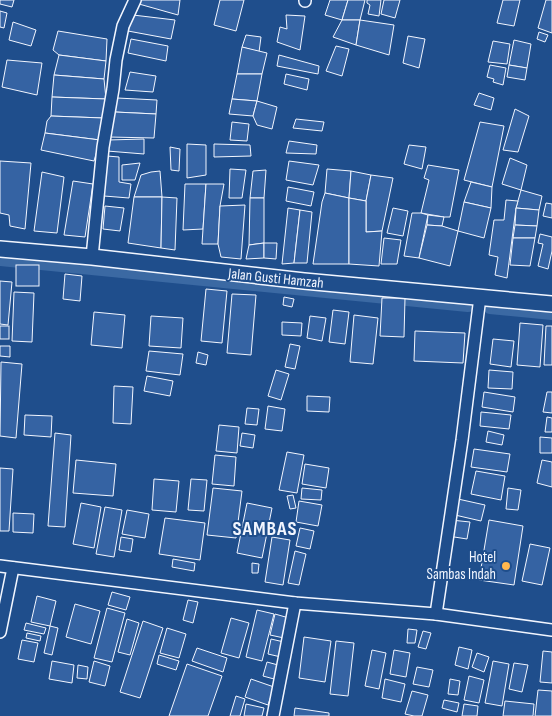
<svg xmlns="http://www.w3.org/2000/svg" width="552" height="716" font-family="'Sofia Sans Condensed',sans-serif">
  <rect width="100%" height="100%" fill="#1f4e8c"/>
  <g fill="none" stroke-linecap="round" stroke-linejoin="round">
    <g stroke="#3b69a3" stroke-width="14">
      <path d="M0,259L468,305"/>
      <path d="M490,307L552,313"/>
    </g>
  </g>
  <g fill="#3563a3" stroke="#f2f6ff">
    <path d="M0,0H14L12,7L0,4Z"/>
    <path d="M140,0H180L178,15L139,4Z"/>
    <path d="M220,0H244L236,31L214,25Z"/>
    <path d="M330,0H348L342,20L325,15Z"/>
    <path d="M348,0H365L360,20H342Z"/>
    <path d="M367,0H381L379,16L368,14L370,5L367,3Z"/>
    <path d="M384,0H400L395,18L381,14Z"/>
    <path d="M503,0H520L514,26L497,23Z"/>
    <path d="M546,0H552V33L538,28Z"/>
    <path d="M0,11L7,13L4,28L0,27Z"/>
    <path d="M133,15L175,20L171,39L128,31Z"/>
    <path d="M286,15L305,16L300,50L277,42L280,27L287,29Z"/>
    <path d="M342,20H360L356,45L333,37Z"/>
    <path d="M360,20L394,25L389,55L356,45Z"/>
    <path d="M13,22L36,30L31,46L9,40Z"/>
    <path d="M58,31L107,39L106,61L59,55L53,50Z"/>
    <path d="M539,32L548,35L545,42L537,39Z"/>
    <path d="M246,35L261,37L259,52L242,47Z"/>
    <path d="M408,36L425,39L419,68L403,63Z"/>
    <path d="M131,39L168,46L166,61L128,53Z"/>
    <path d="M514,40L531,44L527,68L509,65Z"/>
    <path d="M493,41L510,44L507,64L488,62Z"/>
    <path d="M336,46L349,49L342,76L326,71Z"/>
    <path d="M242,47L267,53L262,74H237Z"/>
    <path d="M59,55L106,61L104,79L54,75Z"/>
    <path d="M279,55L319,66L318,74L277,66Z"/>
    <path d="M7,60L42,63L37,95L2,87Z"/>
    <path d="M490,65L506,68L503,85L493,82L494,79L487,77Z"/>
    <path d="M509,65L527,68L525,80L507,77Z"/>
    <path d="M130,72L156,76L153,92L125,90Z"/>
    <path d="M237,74H262L257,101L232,99Z"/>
    <path d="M286,74L309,79L307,90L284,84Z"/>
    <path d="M54,75L104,79L106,99L52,97Z"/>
    <path d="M479,93L494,98L491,110L474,105Z"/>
    <path d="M52,97L106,99L103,118L51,116Z"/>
    <path d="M117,98L157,100L156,114L115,112Z"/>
    <path d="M232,99L257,101L253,116L229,114Z"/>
    <path d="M257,101L277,107L272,129L257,125L253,116Z"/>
    <path d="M515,109L529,116L518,152L503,150Z"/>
    <path d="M115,112L156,114L154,138L109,137Z"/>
    <path d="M51,116L103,118L100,140L45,133L47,121Z"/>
    <path d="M296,119L324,122L322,131L293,128Z"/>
    <path d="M232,122L249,124L247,141L230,140Z"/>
    <path d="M480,122L504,126L492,187L464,180Z"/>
    <path d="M45,133L100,140L94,161L41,150Z"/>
    <path d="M144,139V154L107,151L108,140Z"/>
    <path d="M289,141L317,145L316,154L286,153Z"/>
    <path d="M187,144L206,145V175L187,178Z"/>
    <path d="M214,144L250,145L251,156L214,157Z"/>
    <path d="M409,145L426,147L422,169L404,164Z"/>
    <path d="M170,147L180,149L179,171L171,170Z"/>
    <path d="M107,156L119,157V182L131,184L129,198L104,196Z"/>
    <path d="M510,158L527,165L521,190L502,184Z"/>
    <path d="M0,161L31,163L25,229L10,226L9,215L0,213Z"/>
    <path d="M289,161L319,165L313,185L286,180Z"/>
    <path d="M140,163L135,180H122V165Z"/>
    <path d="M428,165L459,170L450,217H444L421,213L429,180L424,178Z"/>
    <path d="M230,169L246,170L242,198H229Z"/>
    <path d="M327,169L351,171L349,198L325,193Z"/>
    <path d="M266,170L264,198H250L253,171Z"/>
    <path d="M160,171L162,197H134L141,175L151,172Z"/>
    <path d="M351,171L371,175L366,201L349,198Z"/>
    <path d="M42,172L64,177L57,233L34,231Z"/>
    <path d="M371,175L393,178L382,231L366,232V201Z"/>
    <path d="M73,181L93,184L85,237L64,235Z"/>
    <path d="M471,182L492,187L491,208L464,202Z"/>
    <path d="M185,184H206L203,229L183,230Z"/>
    <path d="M206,184H224L220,206L218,244H202Z"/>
    <path d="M288,187L314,192L311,206L286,201Z"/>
    <path d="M521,190L542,196L539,210L516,208Z"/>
    <path d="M325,193L349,198V264H313L322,202Z"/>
    <path d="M134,197H162L161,248L128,243Z"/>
    <path d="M162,197L177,198L175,250L161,248Z"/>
    <path d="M250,198H264V243L249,245Z"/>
    <path d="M349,198L366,201V232L382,231L379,266L349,264Z"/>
    <path d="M506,200L518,201L516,208L507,278L495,275L498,257L489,255L494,220H504Z"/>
    <path d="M464,202L491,208L484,238L458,231Z"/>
    <path d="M546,203L552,204V218L543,216Z"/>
    <path d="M245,205L241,259L221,257L218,244L220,206Z"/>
    <path d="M105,206L124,208L120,231L103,229Z"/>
    <path d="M288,208L300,210L294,263L282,264Z"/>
    <path d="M393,208L408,211L403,236L387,233Z"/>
    <path d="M516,208L539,210L537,226L515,225Z"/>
    <path d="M300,210L312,212L307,263H294Z"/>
    <path d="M412,213H421L428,215L419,258L404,256Z"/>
    <path d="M428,215L444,217L442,226L427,225Z"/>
    <path d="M427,225L442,226L458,231L450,266L419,258Z"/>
    <path d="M515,225L537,226L535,238H513Z"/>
    <path d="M540,234L552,237V251L548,269L538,266L543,244L538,243Z"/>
    <path d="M384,238L401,240L397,264H381Z"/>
    <path d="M513,238H535L530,266L510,265Z"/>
    <path d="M264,243V258L246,259L249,245Z"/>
    <path d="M264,243H277L276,259L264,258Z"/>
    <rect x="16" y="265" width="23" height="21"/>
    <path d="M65,274L82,276L80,301L63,299Z"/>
    <path d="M0,281L12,282L8,325L0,324Z"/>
    <path d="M206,289L227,291L222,343L201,341Z"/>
    <path d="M14,292L34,293L32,342L12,341Z"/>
    <path d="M232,294L256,295L251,355L227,353Z"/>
    <path d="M284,297L294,299L292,307L283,305Z"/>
    <path d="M382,298H405L404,337L380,336Z"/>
    <path d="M333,310L349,312L345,344L329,342Z"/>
    <path d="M94,312L125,315L122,348L91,345Z"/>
    <path d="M354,315L378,318L373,364L350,362Z"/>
    <path d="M151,316L183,318L181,348L149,346Z"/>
    <path d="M310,316L326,318L322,341L307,338Z"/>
    <path d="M282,322L302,323L301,336L282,335Z"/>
    <path d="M520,323L543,325L540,367L517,365Z"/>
    <rect x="0" y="326" width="9" height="13"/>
    <path d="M546,326H552V365H544Z"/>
    <path d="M415,331L465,333L463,363L414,361Z"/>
    <path d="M493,339L514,341L511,367L490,364Z"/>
    <path d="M290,344L300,346L295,369L285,367Z"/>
    <path d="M0,346H10V357L0,356Z"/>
    <path d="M149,351L183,354L180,375L146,371Z"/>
    <path d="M198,352L208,355L206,365L196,363Z"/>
    <path d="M1,362L22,364L16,438L0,436Z"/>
    <path d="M276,370L289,374L281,400L268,396Z"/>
    <path d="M489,370L513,372L512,389L488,388Z"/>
    <path d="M147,376L173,381L170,396L144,391Z"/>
    <path d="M114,386L133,387L131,424L113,423Z"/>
    <path d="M484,392L515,397L513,412L482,407Z"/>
    <path d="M547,392H552V413L543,412Z"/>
    <path d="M307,396L330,397L329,412L307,411Z"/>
    <path d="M268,406L285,409L282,431L265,429Z"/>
    <path d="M247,408L259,409L257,425L245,424Z"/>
    <path d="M481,412L511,415L509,429L480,426Z"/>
    <path d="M25,415L52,416L51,437L24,435Z"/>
    <path d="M547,417L552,418V432H545Z"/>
    <path d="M219,425L239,427L237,453L216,451Z"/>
    <path d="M488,431L504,435L502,445L486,442Z"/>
    <path d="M55,433L71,435L65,527L48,526Z"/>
    <path d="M242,433L255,435L253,448L240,446Z"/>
    <path d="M540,437L552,438V453H540Z"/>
    <path d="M474,449L510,454L507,472L471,467Z"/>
    <path d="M287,452L304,455L297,493L279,490Z"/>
    <path d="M215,455L236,457L234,486L212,484Z"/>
    <path d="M76,460L116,464L113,496L73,493Z"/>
    <path d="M542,460L552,462V487L537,483Z"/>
    <path d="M305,464L329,468L326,488L302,484Z"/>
    <path d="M0,468L13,469L9,531H0Z"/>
    <path d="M476,471L505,476L501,500L471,494Z"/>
    <path d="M154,479L179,481L176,512L152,510Z"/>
    <path d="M191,479L207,480L204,511L188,510Z"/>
    <path d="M213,488L242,491L236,538L207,535Z"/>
    <path d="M302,488L322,490L321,500L301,499Z"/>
    <path d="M508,488L521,490L518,510L506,509Z"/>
    <path d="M293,495L296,508L290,509L287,496Z"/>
    <path d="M458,499L485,505L481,521L455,515Z"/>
    <path d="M299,501L322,505L318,526L296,522Z"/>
    <path d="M81,503L101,507L94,548L73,544Z"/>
    <path d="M247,503L272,508L262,558L237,553Z"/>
    <path d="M105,507L122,510L114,557L96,554Z"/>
    <path d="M127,510L149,514L145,538L122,534Z"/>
    <path d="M13,513L34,514L33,533L13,532Z"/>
    <path d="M165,518L205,523L200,560L159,554Z"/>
    <path d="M451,520L470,522L467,539L448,536Z"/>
    <path d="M489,520L523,526L514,585L479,580Z"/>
    <path d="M300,528L314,531L310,549L296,546Z"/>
    <path d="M121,537L133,539L131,552L119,550Z"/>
    <path d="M272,537L290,540L283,585L265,582Z"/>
    <path d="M530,544L550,548L542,585L522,581Z"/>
    <path d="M295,551L306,554L299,585L288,583Z"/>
    <path d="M173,559L195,563L194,571L172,567Z"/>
    <path d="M252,563L259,564L258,573H252Z"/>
    <path d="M112,592L130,597L126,610L108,605Z"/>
    <path d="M37,596L56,601L50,626L31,622Z"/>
    <path d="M188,600L198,602L193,623L183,620Z"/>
    <path d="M75,604L100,611L91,644L66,637Z"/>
    <path d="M107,608L125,613L112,662L94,658Z"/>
    <path d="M257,610L274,614L262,661L246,657Z"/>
    <path d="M275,614L289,618L284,638L270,635Z"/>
    <path d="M231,618L249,623L239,658L221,653Z"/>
    <path d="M127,619L139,623L130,655L118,652Z"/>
    <path d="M143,621L163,628L140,698L120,692Z"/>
    <path d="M26,623L46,628L44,634L24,630Z"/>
    <path d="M50,626L58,628L52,655L44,653Z"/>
    <path d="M167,628L186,634L179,658L160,653Z"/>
    <path d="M408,629L417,630L415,643H407Z"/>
    <path d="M423,631L431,633L426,649L418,647Z"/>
    <path d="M27,633L41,636L40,641L26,638Z"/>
    <path d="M304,637L331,641L325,682L299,678Z"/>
    <path d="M271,639L284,642L281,657L268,654Z"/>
    <path d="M22,640L38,643L34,662L18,659Z"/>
    <path d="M336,641L354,643L348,696L330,694Z"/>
    <path d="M459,647L472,650L468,669L455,665Z"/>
    <path d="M197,648L227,658L223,672L192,661Z"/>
    <path d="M372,650L386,653L379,689L365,686Z"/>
    <path d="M394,650L410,653L406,677L390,674Z"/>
    <path d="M543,651L552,652V683L540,682Z"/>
    <path d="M477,653L489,657L484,672L472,667Z"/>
    <path d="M159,655L179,661L176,670L157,664Z"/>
    <path d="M52,661L74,665L72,683L49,679Z"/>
    <path d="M94,661L110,666L105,686L89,682Z"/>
    <path d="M493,661L509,664L502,706L485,703Z"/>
    <path d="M267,662L278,665L274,679L263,676Z"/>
    <path d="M514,663L528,665L522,692L509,689Z"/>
    <path d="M187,664L222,676L208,716H169Z"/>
    <path d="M78,665L88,667L87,679L77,678Z"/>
    <path d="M417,667L433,670L429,687L413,684Z"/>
    <path d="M469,676L484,680L479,703L464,700Z"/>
    <path d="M251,679L274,687L268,705L245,697Z"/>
    <path d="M385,679L405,684L401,702L382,698Z"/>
    <path d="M450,679L460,681L458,695L448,694Z"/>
    <path d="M538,690L552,691V716H535Z"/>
    <path d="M412,691L428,695L422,716H414L405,714Z"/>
    <path d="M236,696L245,699L240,716H230Z"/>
    <path d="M444,700L459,703L457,712L442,708Z"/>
    <path d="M505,701L534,704L533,716H503Z"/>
    <path d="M246,704L264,708L262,716H244Z"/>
    <path d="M464,704L478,706L477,716H462Z"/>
    <path d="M295,708L329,713V716H294Z"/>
  </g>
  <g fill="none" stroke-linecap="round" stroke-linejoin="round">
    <g stroke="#f2f6ff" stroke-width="14">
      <g id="minor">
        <path d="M305,1V0"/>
        <path d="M92,257L103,147L113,89L116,60L123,26L135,0"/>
        <path d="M0,566L295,603L436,614L552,630"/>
        <path d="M436,614L462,440L480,297"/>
        <path d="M0,632L13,568"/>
        <path d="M273,716L295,603"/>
      </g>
    </g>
    <g stroke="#f2f6ff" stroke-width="18">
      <path id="tertiary" d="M0,249L92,257L304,281L552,304"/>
    </g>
    <use href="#minor" stroke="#1f4e8c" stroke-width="11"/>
    <use href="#tertiary" stroke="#1f4e8c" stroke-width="15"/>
  </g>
  <circle fill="#ffb74d" stroke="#1f4e8c" stroke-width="2" cx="506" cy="566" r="5"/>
  <g text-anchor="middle" stroke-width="4" stroke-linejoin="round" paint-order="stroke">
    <g font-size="15" fill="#f2f6ff" stroke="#1f4e8c">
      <text transform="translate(276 278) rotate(6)" y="5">Jalan Gusti Hamzah</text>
    </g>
    <g font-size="15" fill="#f2f6ff" stroke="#1f4e8c" text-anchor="end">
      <text x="496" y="562">Hotel<tspan x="496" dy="17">Sambas Indah</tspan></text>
    </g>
    <g font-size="20" font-weight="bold" letter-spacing="1" fill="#f2f6ff" stroke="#1f4e8c">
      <text x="265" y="535">SAMBAS</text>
    </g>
  </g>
</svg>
